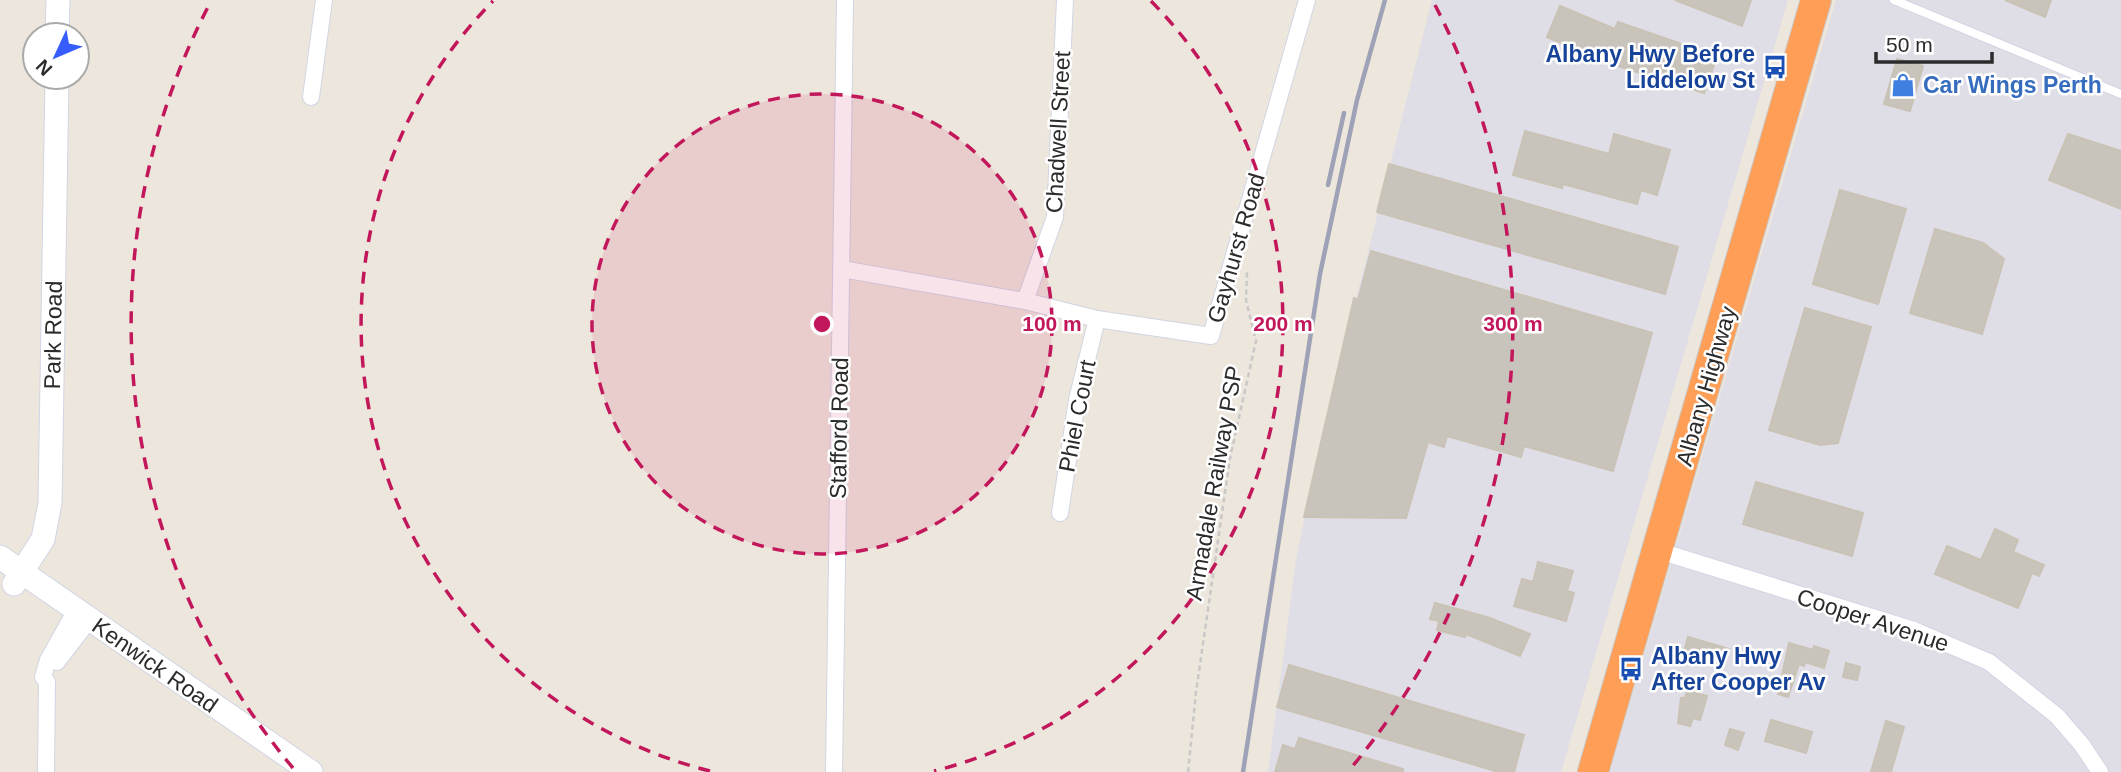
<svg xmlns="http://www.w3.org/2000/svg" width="2121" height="772" font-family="Helvetica,sans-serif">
  <rect width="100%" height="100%" fill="#ede6dc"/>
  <g fill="#dfdde6">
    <path d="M1432,0H1788L1561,772H1268L1296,560L1322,433Z"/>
    <path d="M1836,0H2121V772H1610Z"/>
  </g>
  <g fill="#c9c4bb" stroke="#c9c2b5" stroke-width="2">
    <path d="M1675,0H1751L1742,26Z"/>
    <path d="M2005,0H2051L2045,17Z"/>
    <path d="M1560,6L1615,29L1618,22L1717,56L1704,93L1602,61L1547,37Z"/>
    <path d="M1897,59L1923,66L1910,111L1884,104Z"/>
    <path d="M1525,131L1609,154L1614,134L1670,150L1657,195L1641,190L1637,204L1563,184L1562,188L1513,175Z"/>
    <path d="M2068,134L2121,151V209L2049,180Z"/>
    <path d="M1389,164L1678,247L1665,294L1377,212Z"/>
    <path d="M1840,190L1906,209L1878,304L1813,284Z"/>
    <path d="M1935,229L1983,243L2004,259L1982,334L1910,313Z"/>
    <path d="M1371,251L1652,333L1613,471L1524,446L1521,457L1447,436L1444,447L1428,442L1406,518L1304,517L1354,298L1358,300Z"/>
    <path d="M1805,308L1871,327L1838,443L1820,445L1769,430Z"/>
    <path d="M1756,482L1863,513L1852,556L1743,524Z"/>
    <path d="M1995,529L2018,540L2013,552L2044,565L2039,576L2032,573L2018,608L1935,574L1947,546L1981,560Z"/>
    <path d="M1538,562L1573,571L1567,591L1574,593L1566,621L1514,606L1522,579L1533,582Z"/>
    <path d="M1435,603L1487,617L1530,634L1520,656L1466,634L1465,637L1437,630L1439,621L1430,619Z"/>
    <path d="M1688,637L1729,649L1725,663L1684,651Z"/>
    <path d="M1789,643L1813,650L1814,646L1829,651L1824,668L1805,662L1804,666L1799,664L1788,697L1778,694Z"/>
    <path d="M1846,663L1860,667L1857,680L1843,677Z"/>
    <path d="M1289,665L1524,735L1514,772H1499L1277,707Z"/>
    <path d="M1687,691L1707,696L1700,720L1693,718L1690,726L1678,723L1681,698H1685Z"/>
    <path d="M1771,720L1812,732L1806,753L1765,741Z"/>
    <path d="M1886,721L1904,727L1891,772H1871Z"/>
    <path d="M1730,729L1744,733L1738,750L1725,745Z"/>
    <path d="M1299,738L1403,769V772H1275L1283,745L1295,749Z"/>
  </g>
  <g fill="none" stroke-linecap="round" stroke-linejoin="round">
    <g stroke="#d1d5e4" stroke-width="10">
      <path id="lane" d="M1894,0L2121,94"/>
    </g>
    <g stroke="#d1d5e4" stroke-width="18">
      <g id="street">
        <path d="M311,97L324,0"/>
        <path d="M842,269L1025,301L1097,319L1211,336L1307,0"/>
        <path d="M1025,301L1055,217L1065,0"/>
        <path d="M1060,513L1077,400L1097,319"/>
        <path d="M1653,549L1914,630L1989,662L2057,716L2082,745L2100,772"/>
        <path d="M57,662L90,619"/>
        <path d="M46,772L47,682L43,677L48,660L76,610"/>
        <path d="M834,772L845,0"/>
      </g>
    </g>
    <g stroke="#d1d5e4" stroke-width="25">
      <g id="secondary">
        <path d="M57,35L58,0"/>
        <path d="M0,557L311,772"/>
        <path d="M14,584L43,539L50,503L57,77"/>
      </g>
    </g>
    <g stroke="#c8c8c8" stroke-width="32">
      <path id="highway" d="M1593,772L1816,0"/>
    </g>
    <path stroke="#c8c8c8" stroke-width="2.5" stroke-dasharray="5 3.5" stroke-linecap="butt" d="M1188,772L1196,692L1230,458L1256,341L1246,300L1247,272"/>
    <use href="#lane" stroke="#fff" stroke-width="8"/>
    <use href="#street" stroke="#fff" stroke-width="16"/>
    <use href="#secondary" stroke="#fff" stroke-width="23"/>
    <use href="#highway" stroke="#ff9e56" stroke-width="30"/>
    <g stroke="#9ea2b6" stroke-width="4.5">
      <path d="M1328,185L1344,113"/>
      <path d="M1243,772L1320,274L1357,100L1385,0"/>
    </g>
  </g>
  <circle cx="822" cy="324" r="230" fill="#c2185b" fill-opacity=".12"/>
  <g fill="none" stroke="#c2185b" stroke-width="3.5" stroke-dasharray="12 9">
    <circle cx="822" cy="324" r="230"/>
    <path d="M710 771A461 461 0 0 1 493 1M1151 1A461 461 0 0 1 934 771"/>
    <path d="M293 768A691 691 0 0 1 209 5M1435 5A691 691 0 0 1 1351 768"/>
  </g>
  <defs>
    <g id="bus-bare" transform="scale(1.89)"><path d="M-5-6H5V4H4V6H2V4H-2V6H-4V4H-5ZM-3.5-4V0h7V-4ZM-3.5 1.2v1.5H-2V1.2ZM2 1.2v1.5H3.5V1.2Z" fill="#1a4fb4" stroke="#fff" stroke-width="2.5" paint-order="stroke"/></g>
    <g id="shop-bare" transform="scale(1.89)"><path d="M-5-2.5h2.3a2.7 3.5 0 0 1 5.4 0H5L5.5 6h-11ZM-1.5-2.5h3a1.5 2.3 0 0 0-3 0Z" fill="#3f7fe0" stroke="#fff" stroke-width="2.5" paint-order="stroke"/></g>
  </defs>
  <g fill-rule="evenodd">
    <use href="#bus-bare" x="1775" y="67"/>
    <use href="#shop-bare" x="1903" y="85"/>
    <use href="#bus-bare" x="1631" y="669"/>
  </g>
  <g text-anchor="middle" stroke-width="5" stroke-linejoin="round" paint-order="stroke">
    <g font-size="23" font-weight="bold" fill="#164399" stroke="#fff" text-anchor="end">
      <text x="1755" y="62">Albany Hwy Before<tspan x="1755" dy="26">Liddelow St</tspan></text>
      <text x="1651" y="664" text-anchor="start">Albany Hwy<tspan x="1651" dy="26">After Cooper Av</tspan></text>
    </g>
    <g font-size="23" font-weight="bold" fill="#366cbe" stroke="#fff" text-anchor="start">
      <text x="1923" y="93">Car Wings Perth</text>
    </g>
    <g font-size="23" fill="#2b2b2b" stroke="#fff">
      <text transform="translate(1058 132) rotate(-87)" y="8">Chadwell Street</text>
      <text transform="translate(1236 248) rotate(-74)" y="8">Gayhurst Road</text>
      <text transform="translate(53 335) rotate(-89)" y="8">Park Road</text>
      <text transform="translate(1706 386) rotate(-74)" y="8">Albany Highway</text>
      <text transform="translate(1077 416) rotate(-79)" y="8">Phiel Court</text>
      <text transform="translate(839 428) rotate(-89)" y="8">Stafford Road</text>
      <text transform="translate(1214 483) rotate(-80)" y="8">Armadale Railway PSP</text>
      <text transform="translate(1873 620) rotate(18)" y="8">Cooper Avenue</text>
      <text transform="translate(155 665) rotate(35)" y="8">Kenwick Road</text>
    </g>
  </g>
  <circle cx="822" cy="324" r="10" fill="#c2185b" stroke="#fff" stroke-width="3.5"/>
  <g font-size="21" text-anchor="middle" font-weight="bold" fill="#c2185b" stroke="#fff" stroke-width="5" stroke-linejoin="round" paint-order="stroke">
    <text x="1052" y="331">100 m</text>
    <text x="1283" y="331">200 m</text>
    <text x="1513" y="331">300 m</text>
  </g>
  <g transform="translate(56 56) rotate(226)"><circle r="33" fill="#ffffff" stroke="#aaaaaa" stroke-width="2"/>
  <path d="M0-5L12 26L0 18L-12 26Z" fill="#385dff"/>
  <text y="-10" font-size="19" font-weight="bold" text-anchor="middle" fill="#2b2b2b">N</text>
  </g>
  <path d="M1876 52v10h116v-10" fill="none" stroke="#2b2b2b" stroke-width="3.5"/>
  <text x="1886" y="52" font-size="21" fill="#2b2b2b" stroke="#ffffff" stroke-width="5" paint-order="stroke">50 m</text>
</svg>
